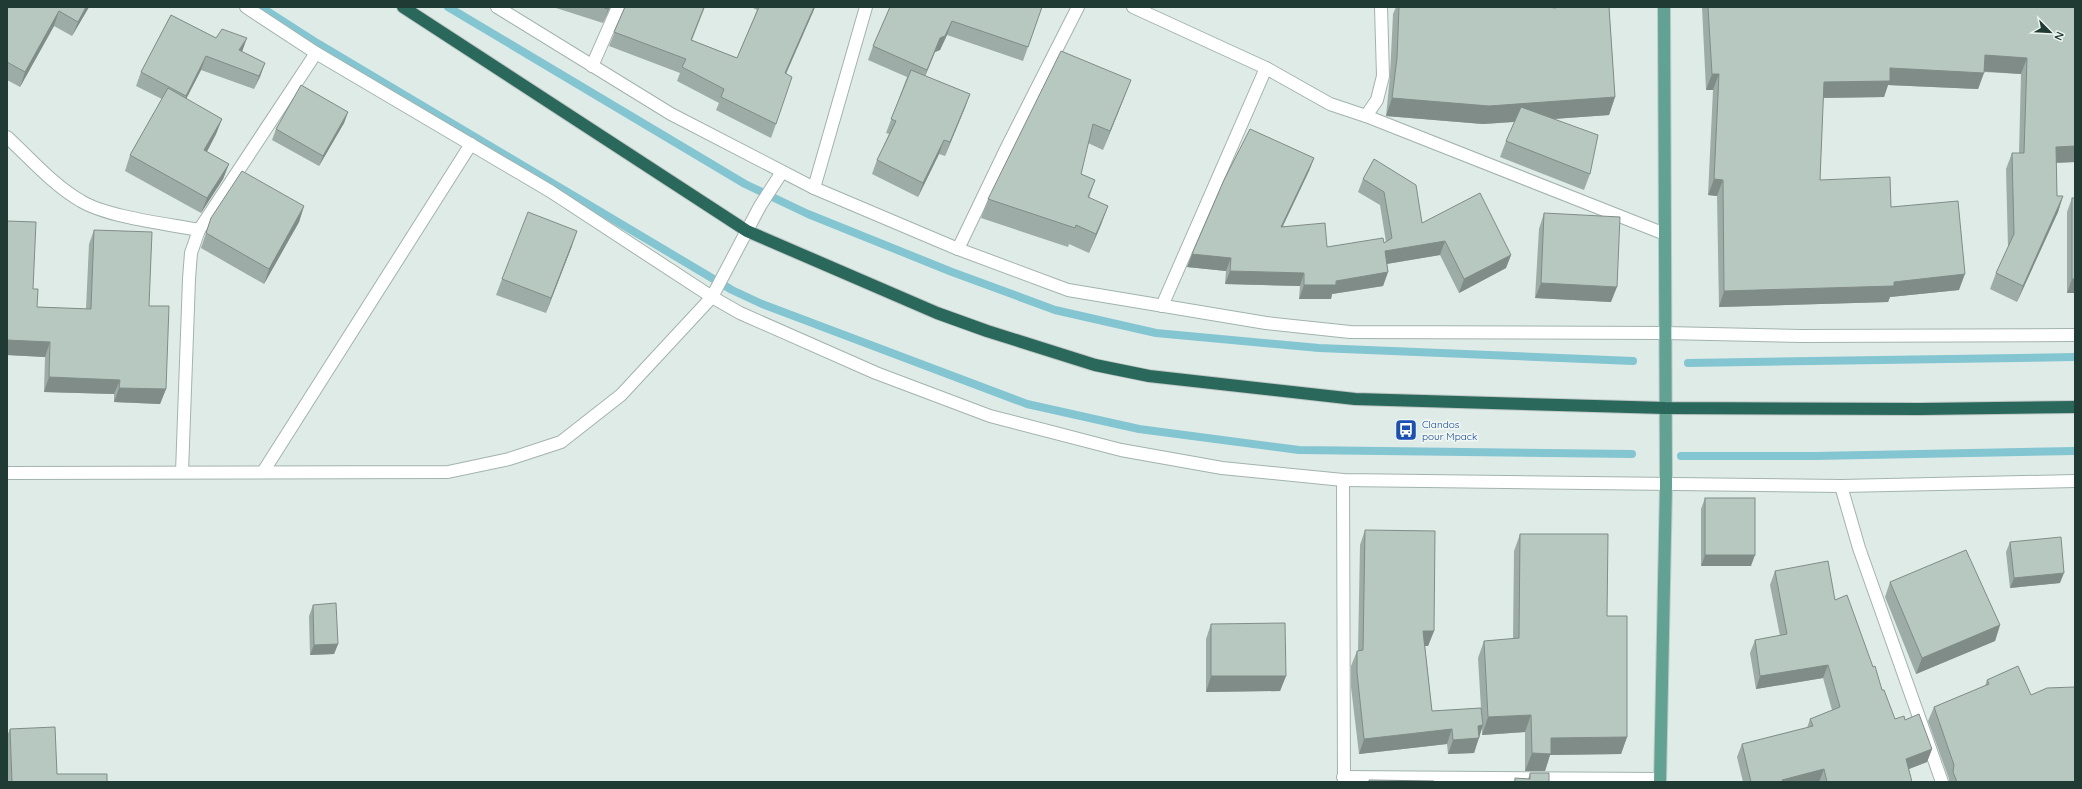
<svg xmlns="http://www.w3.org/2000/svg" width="2082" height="789" font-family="Quicksand,sans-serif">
  <rect width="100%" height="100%" fill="#dfebe6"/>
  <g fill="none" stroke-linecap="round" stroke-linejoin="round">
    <g stroke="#84c5d2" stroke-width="8">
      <path d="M261,7L317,43L732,290L762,304L1027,404L1139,429L1299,450L1632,454"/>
      <path d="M448,7L745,184L808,214L952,272L1055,310L1156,333L1319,348L1633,361"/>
      <path d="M1688,363L2075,357"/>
      <path d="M1681,456H1815L2075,451"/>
    </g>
    <g stroke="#a2b3ad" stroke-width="14">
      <g id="minor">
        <path d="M246,7L316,53L550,191L712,297L740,313L876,373L990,416L1121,450L1222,468L1343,480L1841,486L2075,481"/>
        <path d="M497,7L671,114L814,188L958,249L1068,290L1266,323L1350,332L1665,333L1801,336L2075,335"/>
        <path d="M1133,7L1266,68L1330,104L1366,116L1665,234"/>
        <path d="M592,66L618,7"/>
        <path d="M1366,116L1377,100L1383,76L1381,7"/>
        <path d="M7,137C30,158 53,185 81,201C107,217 168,224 199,230L316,53"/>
        <path d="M814,188L866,7"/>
        <path d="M958,249L1006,149L1078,7"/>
        <path d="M1162,306L1266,68"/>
        <path d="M182,472L189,279L191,253L199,230"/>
        <path d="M263,472L471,144"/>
        <path d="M7,473L448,472L509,459L561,442L621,395L712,297L760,206L782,172"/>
        <path d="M1343,480L1344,782"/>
        <path d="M1841,486L1859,548L1942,782"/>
        <path d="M1343,777L1660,779"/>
      </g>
    </g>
    <g stroke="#c0c8c6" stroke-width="14">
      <path id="major" d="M1660,782L1666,485L1664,7"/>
    </g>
    <g stroke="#c0c8c6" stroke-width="14">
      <path id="highway" d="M403,7L747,231L937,313L987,331L1095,365L1149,376L1355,399L1665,408L1920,409L2075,407"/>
    </g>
    <use href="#minor" stroke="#fff" stroke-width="12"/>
    <use href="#major" stroke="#62a292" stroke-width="12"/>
    <use href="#highway" stroke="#2a685c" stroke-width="12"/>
  </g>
  <g fill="#9daca6">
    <path d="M7,7H89L72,36L54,26L20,87L7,80Z"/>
    <path d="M553,7H610L603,23Z"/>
    <path d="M625,7H705L692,40L737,58L757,10L751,7H815L786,74L776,124L771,138L716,110L719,103L677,81L680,73L609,46Z"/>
    <path d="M890,7H1042L1023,61L947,35L940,50L935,52L925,76L970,94L945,156L939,154L918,197L872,174L877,160L889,134L886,133L907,77L868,60L873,46Z"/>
    <path d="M1396,7H1545L1552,8L1553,7H1609L1615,97L1609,115L1554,119L1590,174L1584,190L1500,157L1506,141L1515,122L1483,124L1386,116L1390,76L1393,14Z"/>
    <path d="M1702,7H2075V162L2056,163L2057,196H2063L2058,212L2017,302L1990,289L1996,273L2008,247L2006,169L2012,153H2019L2021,74L1984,72L1978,89L1888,85L1884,97L1823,98L1820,180L1891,207L1959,290L1890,297L1888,302L1719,307L1717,196L1708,195L1713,90H1706Z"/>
    <path d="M171,15L265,63L254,89L201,70L186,99L222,119L216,134L207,152L229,164L223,179L201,213L125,171L130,155L162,99L136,86L141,72Z"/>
    <path d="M1124,98L1103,150L1088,143L1081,174L1095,180L1089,198L1108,206L1089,253L1069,244L1068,247L981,218L988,199Z"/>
    <path d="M348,112L344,123L319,166L272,140L276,129Z"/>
    <path d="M1314,158L1309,171L1283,226L1327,247L1384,243L1386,242L1380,205L1358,192L1363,179L1374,159L1422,223L1511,255L1506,268L1459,293L1440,255L1387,264L1388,272L1383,286L1332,294L1331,299H1299L1300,286L1225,284L1226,271L1187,267Z"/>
    <path d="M2072,198H2075V293H2067V212Z"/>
    <path d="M304,206L299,222L264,284L201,248L211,218Z"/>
    <path d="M1544,213L1611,302L1535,298L1539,229Z"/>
    <path d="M7,221L33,289L37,307L86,309L89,244L94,230L149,306L166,389L160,404L114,402V394L44,392L45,357L7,355Z"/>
    <path d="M572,246L546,313L496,295L502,279Z"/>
    <path d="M1705,498L1751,566H1701V509Z"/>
    <path d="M1365,530L1434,631L1428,646H1425L1432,711L1481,708L1478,658L1484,641L1513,639L1514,551L1520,534L1607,616L1627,737L1621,754L1550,755L1545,771H1525V732L1482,735V728L1474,753L1448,754L1447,744L1359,754L1351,687V666L1357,651H1358L1360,545Z"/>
    <path d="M2010,542L2060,583L2010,588L2006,552Z"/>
    <path d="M1775,571L1835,600L1882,690L1895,719L1905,720L1932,749L1927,762L1909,769L1912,782H1743L1737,757L1742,744L1807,728L1810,719L1832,710L1823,678L1756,689L1750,653L1755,640L1780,636L1770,585Z"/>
    <path d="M1890,582L2000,625L1995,641L1916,674L1885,597Z"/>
    <path d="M313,605L338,644L334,654L310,655L309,616Z"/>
    <path d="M1211,624L1286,676L1280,691L1206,692V639Z"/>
    <path d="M1987,680L2031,695L2075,782H1949V779L1928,721L1934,707L1985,686Z"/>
    <path d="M10,729L57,774L107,782H7V736Z"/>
    <path d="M1530,773L1549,782H1514L1515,778L1528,779Z"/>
  </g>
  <g fill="#808c87">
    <path d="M86,7H89L72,36L78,22Z"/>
    <path d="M609,7H610L603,23Z"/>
    <path d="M814,7H815L813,12L780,87L785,73Z"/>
    <path d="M59,11L54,26L20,87L25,72Z"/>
    <path d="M952,21L947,35L940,50L935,52L922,84L927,70L940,38Z"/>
    <path d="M247,38L242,52L239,50Z"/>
    <path d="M1985,55L2027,58L2021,74L1979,71Z"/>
    <path d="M206,56L201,70L181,109L186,96Z"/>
    <path d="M265,63L260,77L254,89L259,76Z"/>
    <path d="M1890,68L1984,73L1978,89L1888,85L1884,97L1818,98L1824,82Z"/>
    <path d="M1712,74H1719L1713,90H1706Z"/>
    <path d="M1131,80L1124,98L1103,150L1110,131Z"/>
    <path d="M970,94L965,108L945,156L950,142Z"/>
    <path d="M1615,97L1609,115L1483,124L1386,116L1392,98Z"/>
    <path d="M348,112L344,123L319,166L323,156Z"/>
    <path d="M222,119L216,134L199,166L204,150Z"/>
    <path d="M944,140L939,154L918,197L923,183Z"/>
    <path d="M2075,146V162L2050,163L2056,147Z"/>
    <path d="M1314,158L1309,171L1276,240L1281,227Z"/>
    <path d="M229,164L223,179L201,213L207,198Z"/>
    <path d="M1714,179L1723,180L1717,196L1708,195Z"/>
    <path d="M2063,196L2058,212L2017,302L2023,286Z"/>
    <path d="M304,206L299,222L264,284L269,269Z"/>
    <path d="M1108,206L1101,225L1089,253L1096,234Z"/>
    <path d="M577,231L572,246L546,313L551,298Z"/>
    <path d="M1445,241L1440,255L1380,265L1385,251Z"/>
    <path d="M1192,254L1231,258L1226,271L1187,267Z"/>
    <path d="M1511,255L1506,268L1459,293L1464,279Z"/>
    <path d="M1230,271L1304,273L1300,286L1225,284Z"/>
    <path d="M1388,272L1383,286L1332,294L1331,299H1299L1304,285L1336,281Z"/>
    <path d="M1965,274L1959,290L1890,297L1888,302L1719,307L1724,291L1894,282Z"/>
    <path d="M2072,279H2075V293H2067Z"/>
    <path d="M1541,283L1617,287L1611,302L1535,298Z"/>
    <path d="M7,340L50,342L45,357L7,355Z"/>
    <path d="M49,377L120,380L114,394L44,392Z"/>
    <path d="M119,388L166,389L160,404L114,402Z"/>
    <path d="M1705,555H1755L1751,566H1701Z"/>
    <path d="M2064,573L2060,583L2010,588L2014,578Z"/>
    <path d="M2000,625L1995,641L1916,674L1922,658Z"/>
    <path d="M1423,631H1434L1428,646H1418Z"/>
    <path d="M338,644L334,654L310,655L314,645Z"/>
    <path d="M1828,665L1823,678L1756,689L1760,676Z"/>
    <path d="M1211,676H1286L1280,691L1206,692Z"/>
    <path d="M1531,715L1525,732L1482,735L1488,717Z"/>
    <path d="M1483,725L1474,753L1448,754L1453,740L1478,726Z"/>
    <path d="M1452,729L1447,744L1359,754L1364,739Z"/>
    <path d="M1627,737L1621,754L1550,755L1545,771H1525L1532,753L1551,738Z"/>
    <path d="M1932,749L1927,762L1901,772L1906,759Z"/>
    <path d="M1824,769L1819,782H1781L1782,780Z"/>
  </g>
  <g fill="#b7c8c1" stroke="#808c87">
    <path d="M7,7H86L78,22L59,11L25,72L7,62Z"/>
    <path d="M602,7H609L608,9Z"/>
    <path d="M625,7H704L691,40L737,58L759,7H814L785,73L792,77L776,124L721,97L724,89L682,67L686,59L614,32Z"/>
    <path d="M890,7H1042L1028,47L952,21L945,36L940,38L927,70L873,46Z"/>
    <path d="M1399,7H1545L1556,8L1557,7H1609L1615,97L1489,106L1392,98L1397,58Z"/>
    <path d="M1708,7H2075V146L2056,147L2057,196H2063L2023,286L1996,273L2014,234L2012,153H2024L2027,58L1985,55L1984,73L1890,68V81L1824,82L1820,180L1890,177L1891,207L1958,201L1965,274L1894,282V286L1724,291L1723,180L1714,179L1719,74H1712Z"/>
    <path d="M171,15L216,38L222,29L247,38L239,50L265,63L259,76L206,56L186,96L141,72Z"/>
    <path d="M1061,51L1131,80L1110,131L1093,124L1081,174L1095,180L1088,197L1108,206L1096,234L1076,225L1075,228L988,199Z"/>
    <path d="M911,70L970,94L950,142L944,140L923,183L877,160L896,121L891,119Z"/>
    <path d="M301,85L348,112L323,156L276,129Z"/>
    <path d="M168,88L222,119L204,150L229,164L207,198L130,155Z"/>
    <path d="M1521,107L1598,135L1590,174L1506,141Z"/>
    <path d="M1250,129L1314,158L1281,227L1325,223L1327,247L1383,238L1384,243L1392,238L1384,192L1363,179L1374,159L1416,185L1422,223L1480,193L1511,255L1464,279L1445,241L1385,251L1388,272L1336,281V285H1304V273L1230,271L1231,258L1192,254L1224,180Z"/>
    <path d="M242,171L304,206L269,269L206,233L211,218Z"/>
    <rect x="2072" y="198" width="3" height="81"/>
    <path d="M528,212L577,231L551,298L502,279Z"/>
    <path d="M1544,213L1620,217L1617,287L1541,283Z"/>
    <path d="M7,221L36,222L33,289H38L37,307L91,309L94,230L152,232L149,306H169L166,389L119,388L120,380L49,377L50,342L7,340Z"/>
    <rect x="1705" y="498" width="50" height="57"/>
    <path d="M1365,530L1435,531L1434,631H1423L1432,711L1481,708L1483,725L1478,726L1479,738L1453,740L1452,729L1364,739L1357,672V651L1363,650Z"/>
    <path d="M1520,534H1608L1607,616H1627V737L1551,738V754L1532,753L1531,715L1488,717L1484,641L1519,638Z"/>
    <path d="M2061,537L2064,573L2014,578L2010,542Z"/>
    <path d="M1966,550L2000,625L1922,658L1890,582Z"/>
    <path d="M1828,561L1835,600L1847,595L1873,667L1875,666L1882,690H1884L1895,719L1904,716L1905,720L1919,714L1932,749L1906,759L1912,782H1827L1824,769L1782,780L1783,782H1751L1742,744L1813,726L1810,719L1840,707L1828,665L1760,676L1755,640L1787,634L1775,571Z"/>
    <path d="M336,603L338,644L314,645L313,605Z"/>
    <path d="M1285,623L1286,676H1211V624Z"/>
    <path d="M2018,666L2031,695L2047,688L2075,687V782H1957L1953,772L1954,765L1934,707L1989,684L1987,680Z"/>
    <path d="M55,727L57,774H107V782H12L10,729Z"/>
    <path d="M1530,773H1549V782H1515V778L1530,779Z"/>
    <path d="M1369,780L1434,781V782H1369Z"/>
  </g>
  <defs>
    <g id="bus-square" transform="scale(1.15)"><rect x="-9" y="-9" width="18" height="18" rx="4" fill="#1a4fb4" stroke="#eff7f3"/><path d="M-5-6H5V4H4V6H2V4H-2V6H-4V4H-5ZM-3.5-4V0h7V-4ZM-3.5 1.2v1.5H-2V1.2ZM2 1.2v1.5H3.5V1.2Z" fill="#fff"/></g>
  </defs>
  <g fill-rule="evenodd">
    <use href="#bus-square" x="1406" y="430"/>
  </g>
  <g text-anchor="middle" stroke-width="3.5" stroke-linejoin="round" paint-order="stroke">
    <g font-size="10" fill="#164399" stroke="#eff7f3" text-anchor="start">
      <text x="1422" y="428">Clandos<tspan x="1422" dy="12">pour Mpack</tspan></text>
    </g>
  </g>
  <rect width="2082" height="789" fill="none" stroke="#1f3b34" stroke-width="16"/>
  <g transform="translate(2050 32) rotate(114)" stroke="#eff7f3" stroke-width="3" paint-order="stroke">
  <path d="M0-3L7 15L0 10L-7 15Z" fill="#1f3b34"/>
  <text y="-6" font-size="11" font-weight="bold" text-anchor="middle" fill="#1f3b34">N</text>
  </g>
</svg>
